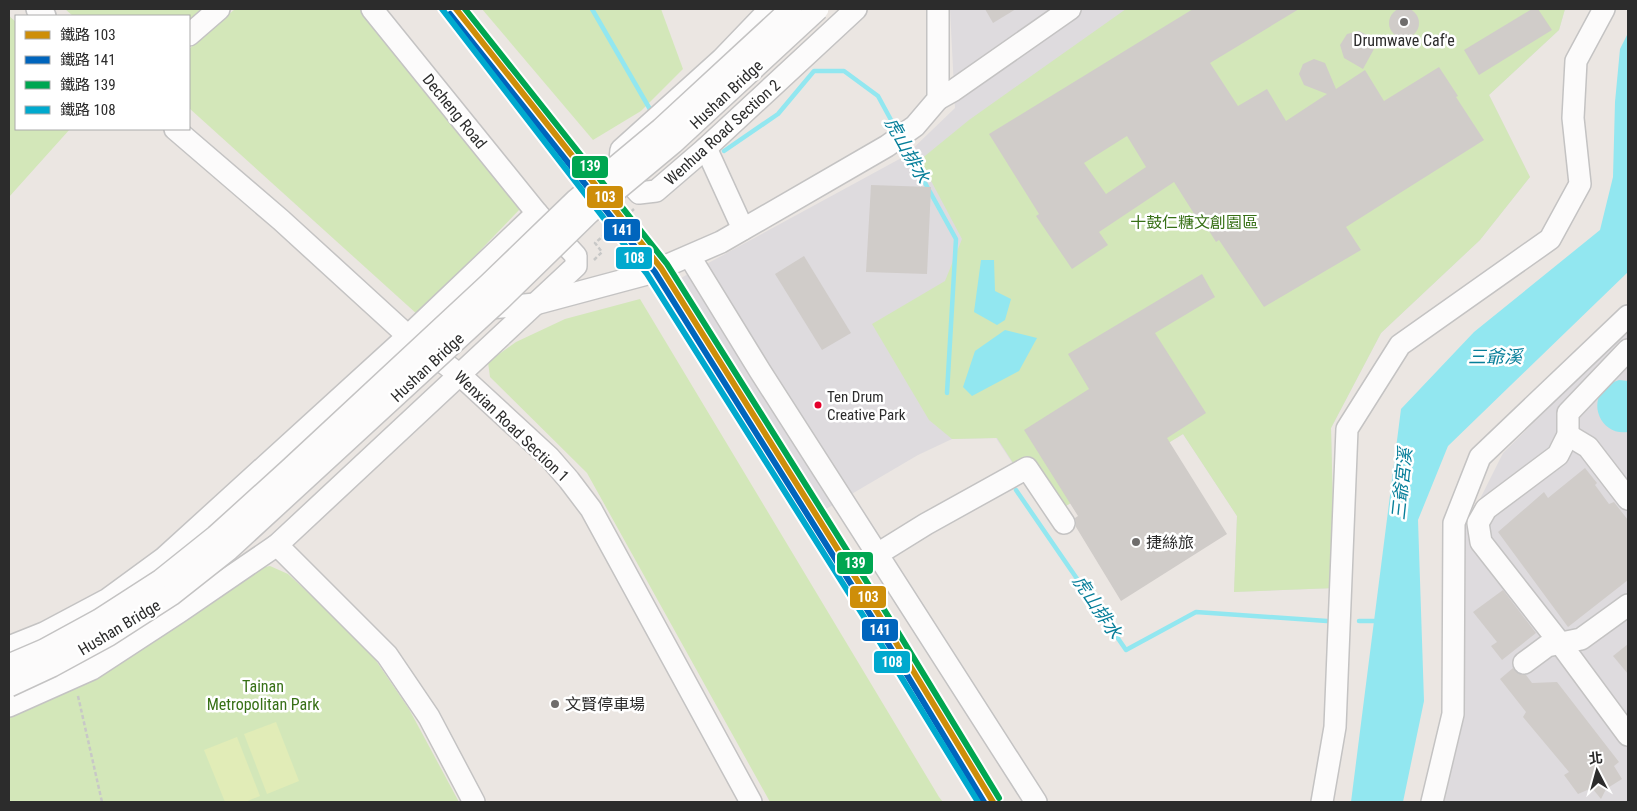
<svg xmlns="http://www.w3.org/2000/svg" width="1637" height="811" font-family="'Roboto Condensed','Noto Sans TC',sans-serif">
  <rect width="100%" height="100%" fill="#ebe6e2"/>
  <g fill="#dedbde">
    <path d="M950,9H1565L1559,30L1489,95L1530,177L1480,240L1381,333L1331,428L1335,588L1234,592L1237,516L1183,434L1048,517L996,438L952,439L918,455L821,512L679,279L905,156L955,108Z"/>
    <path d="M1628,330V802H1444L1462,712L1464,531L1503,453Z"/>
  </g>
  <g fill="#d3e7b9">
    <path d="M65,9H208L189,26V16H73Z"/>
    <path d="M235,9H361L520,209L418,315L189,108V49Z"/>
    <path d="M482,9H661L683,69L641,111L593,140Z"/>
    <path d="M1126,9H1565L1559,30L1489,95L1530,177L1480,240L1381,333L1331,428L1335,588L1234,592L1237,516L1183,434L1048,517L997,438L952,439L929,420L872,324L945,281L962,239L920,160L969,120Z"/>
    <path d="M9,16L16,22V129H70L9,197Z"/>
    <path d="M640,299L939,797L943,802H770L587,473L490,377L488,362L516,342L565,319Z"/>
    <path d="M270,566L288,574L366,646L409,709L459,802H9V713L246,571Z"/>
  </g>
  <g fill="#e1ecb7">
    <path d="M276,722L299,781L267,794L244,734Z"/>
    <path d="M237,737L260,796L245,802H225L204,750Z"/>
  </g>
  <g fill="#92e7f0">
    <path d="M1628,33V272L1448,446L1418,520L1424,701L1403,802H1351L1401,409L1474,332L1600,230L1613,177L1615,102L1620,49Z"/>
    <path d="M981,260H994L995,291L1011,299L1005,320L997,325L974,312Z"/>
    <path d="M1005,330L1037,338L1019,371L972,396L963,387L975,351Z"/>
    <path d="M1619,380L1628,381V432C1603,436 1587,406 1605,387C1608,384 1614,382 1619,380Z"/>
  </g>
  <g fill="none" stroke-linecap="round" stroke-linejoin="round">
    <g stroke="#92e7f0" stroke-width="4.5">
      <path d="M592,9L651,111"/>
      <path d="M903,143L956,239L947,393"/>
      <path d="M724,151L778,114L814,71H844L878,96L897,131"/>
      <path d="M1016,490L1126,650L1196,612L1327,621"/>
      <path d="M1359,621H1377"/>
    </g>
  </g>
  <g fill="#d0ccc9" fill-rule="evenodd">
    <circle cx="1404" cy="23" r="15"/>
    <path d="M985,9H1016L993,23Z"/>
    <path d="M1193,9H1299L1210,63L1238,106L1267,89L1286,121L1327,94L1304,85L1299,74L1303,64L1314,59L1325,63L1336,89L1365,70L1384,101L1439,67L1458,96L1456,97L1484,140L1346,227L1361,250L1264,307L1219,240L1216,242L1201,218L1198,220L1174,182L1099,232L1108,245L1072,269L1036,216L1039,214L989,134ZM1127,136L1146,167L1106,194L1084,163Z"/>
    <path d="M1532,9H1538L1552,30L1479,75L1464,50Z"/>
    <path d="M1359,31L1371,37L1374,49L1363,69L1344,58L1340,45L1347,34Z"/>
    <path d="M871,185L931,187L927,274L866,272Z"/>
    <path d="M804,256L851,333L822,350L775,274Z"/>
    <path d="M1202,274L1215,297L1155,333L1206,413L1167,438L1227,534L1121,601L1076,527L1075,518L1078,516L1024,430L1089,389L1068,354Z"/>
    <path d="M1585,468L1597,483L1595,485L1609,504L1614,502L1628,520V580L1568,627L1498,532L1544,492L1548,498Z"/>
    <path d="M1503,590L1536,633L1502,660L1491,646L1497,642L1473,612Z"/>
    <path d="M1628,644V674L1613,656Z"/>
    <path d="M1513,668L1519,674L1526,675L1532,683L1557,682L1619,762L1614,766L1622,779L1606,789L1601,799L1592,788L1578,794L1564,775L1569,772L1523,717L1526,712L1500,679Z"/>
  </g>
  <g fill="none" stroke-linecap="round" stroke-linejoin="round">
    <g stroke="#c4c3c3" stroke-width="24">
      <g id="minor">
        <path d="M37,9L45,16"/>
        <path d="M372,9L537,213"/>
        <path d="M770,9L722,59L621,150L619,170L639,193L656,191L706,148L856,9"/>
        <path d="M189,35L219,9"/>
        <path d="M938,99L954,90L1070,9"/>
        <path d="M175,129L281,220L408,336L460,375L549,457L569,480L591,509L751,802"/>
        <path d="M706,148L743,229"/>
        <path d="M690,257L760,371L1036,802"/>
        <path d="M480,309L535,304L647,274L721,242L887,146L915,126L938,99V9"/>
        <path d="M1628,350L1568,413V435L1558,455L1486,509L1478,523L1481,542L1560,643L1628,735"/>
        <path d="M1568,435L1588,447L1628,499"/>
        <path d="M277,545L387,655L429,717L474,802"/>
        <path d="M876,555L926,524L1027,468L1064,523"/>
        <path d="M9,647L44,633L108,599L164,558L408,336L537,213L576,256V266L277,545L179,612L92,669L9,706"/>
        <path d="M1524,663L1547,646L1581,639L1628,605"/>
        <path d="M1322,802L1335,727L1347,429L1400,345L1550,239L1580,184L1573,118L1576,61L1604,9"/>
        <path d="M1432,802L1453,714L1454,523L1480,457L1628,316"/>
      </g>
    </g>
    <g stroke="#c8c8c7" stroke-width="2.5" stroke-dasharray="4 2.5" stroke-linecap="butt">
      <path d="M594,260L602,252L595,243L634,209"/>
      <path d="M78,696L102,802"/>
    </g>
    <use href="#minor" stroke="#fcfbfb" stroke-width="21"/>
    <g stroke="#c4c3c3" stroke-width="24" stroke-linecap="butt">
      <g id="minor-bridge">
        <path d="M9,665L44,650L99,620L161,580L216,536L290,469L489,284L576,200L661,129L791,9"/>
        <path d="M9,686L52,666L109,635L171,595L228,550L502,298L589,213L673,143L818,9"/>
      </g>
    </g>
    <use href="#minor-bridge" stroke="#fcfbfb" stroke-width="21"/>
    <g stroke="#fff" stroke-width="10">
      <path id="rail-1" d="M456,9L661,268L884,623L993,802"/>
    </g>
    <g stroke="#fff" stroke-width="10">
      <path id="rail-2" d="M450,14L655,272L878,627L984,802"/>
    </g>
    <g stroke="#fff" stroke-width="10">
      <path id="rail-3" d="M465,9L667,264L890,619L999,798"/>
    </g>
    <g stroke="#fff" stroke-width="10">
      <path id="rail-4" d="M442,9L647,274L871,628L978,802"/>
    </g>
    <use href="#rail-1" stroke="#ce8e09" stroke-width="6"/>
    <use href="#rail-2" stroke="#0065bd" stroke-width="6"/>
    <use href="#rail-3" stroke="#00a651" stroke-width="6"/>
    <use href="#rail-4" stroke="#00a9ce" stroke-width="6"/>
  </g>
  <g fill="#6f6d6c" stroke="#fff" stroke-width="2">
    <circle cx="1404" cy="22" r="5"/>
    <circle cx="1136" cy="542" r="5"/>
    <circle cx="555" cy="704" r="5"/>
  </g>
  <circle fill="#e4002b" stroke="#fff" stroke-width="2" cx="818" cy="405" r="4.5"/>
  <g text-anchor="middle" stroke-width="5" stroke-linejoin="round" paint-order="stroke">
    <g font-size="15" fill="#2c2c2c" stroke="#fff" text-anchor="start">
      <text x="827" y="402">Ten Drum<tspan x="827" dy="18">Creative Park</tspan></text>
    </g>
    <g font-size="16" fill="#2c2c2c" stroke="#fff" text-anchor="start">
      <text x="1404" y="46" text-anchor="middle">Drumwave Caf'e</text>
      <text x="1146" y="548">捷絲旅</text>
      <text x="565" y="710">文賢停車場</text>
    </g>
    <g font-size="16" fill="#2c2c2c" stroke="#fff">
      <text transform="translate(726 94) rotate(-43)" y="6">Hushan Bridge</text>
      <text transform="translate(455 111) rotate(51)" y="6">Decheng Road</text>
      <text transform="translate(722 132) rotate(-42)" y="6">Wenhua Road Section 2</text>
      <text transform="translate(427 367) rotate(-43)" y="6">Hushan Bridge</text>
      <text transform="translate(512 426) rotate(44)" y="6">Wenxian Road Section 1</text>
      <text transform="translate(119 627) rotate(-31)" y="6">Hushan Bridge</text>
    </g>
    <g font-size="16" fill="#377016" stroke="#fff">
      <text x="1194" y="228">十鼓仁糖文創園區</text>
      <text x="263" y="692">Tainan<tspan x="263" dy="18">Metropolitan Park</tspan></text>
    </g>
    <g font-size="18" font-style="italic" fill="#067e99" stroke="#fff">
      <text transform="translate(907 150) rotate(61)" y="6">虎山排水</text>
      <text x="1495" y="363">三爺溪</text>
      <text transform="translate(1402 484) rotate(-84)" y="6">三爺宮溪</text>
      <text transform="translate(1097 607) rotate(56)" y="6">虎山排水</text>
    </g>
  </g>
  <g stroke="#fff" stroke-width="2">
    <rect x="571" y="155" width="38" height="24" rx="5" fill="#00a651"/>
    <rect x="586" y="185" width="38" height="24" rx="5" fill="#ce8e09"/>
    <rect x="603" y="218" width="38" height="24" rx="5" fill="#0065bd"/>
    <rect x="615" y="246" width="38" height="24" rx="5" fill="#00a9ce"/>
    <rect x="836" y="551" width="38" height="24" rx="5" fill="#00a651"/>
    <rect x="849" y="585" width="38" height="24" rx="5" fill="#ce8e09"/>
    <rect x="861" y="618" width="38" height="24" rx="5" fill="#0065bd"/>
    <rect x="873" y="650" width="38" height="24" rx="5" fill="#00a9ce"/>
  </g>
  <g font-size="14" text-anchor="middle" font-weight="bold" fill="#fff">
    <text x="590" y="171">139</text>
    <text x="605" y="202">103</text>
    <text x="622" y="235">141</text>
    <text x="634" y="263">108</text>
    <text x="855" y="568">139</text>
    <text x="868" y="602">103</text>
    <text x="880" y="635">141</text>
    <text x="892" y="667">108</text>
  </g>
  <rect width="1637" height="811" fill="none" stroke="#2c2c2c" stroke-width="20"/>
  <rect x="15" y="15" width="175" height="115" fill="#ffffff" stroke="#ababab"/>
  <rect x="25" y="31" width="25" height="8" fill="#ce8e09" stroke="#ababab"/>
  <text x="60" y="40" font-size="15" fill="#2c2c2c">鐵路 103</text>
  <rect x="25" y="56" width="25" height="8" fill="#0065bd" stroke="#ababab"/>
  <text x="60" y="65" font-size="15" fill="#2c2c2c">鐵路 141</text>
  <rect x="25" y="81" width="25" height="8" fill="#00a651" stroke="#ababab"/>
  <text x="60" y="90" font-size="15" fill="#2c2c2c">鐵路 139</text>
  <rect x="25" y="106" width="25" height="8" fill="#00a9ce" stroke="#ababab"/>
  <text x="60" y="115" font-size="15" fill="#2c2c2c">鐵路 108</text>
  <g transform="translate(1597 771) rotate(354)" stroke="#ffffff" stroke-width="4" paint-order="stroke">
  <path d="M0-4L9 19L0 12L-9 19Z" fill="#2c2c2c"/>
  <text y="-8" font-size="14" font-weight="bold" text-anchor="middle" fill="#2c2c2c">北</text>
  </g>
</svg>
